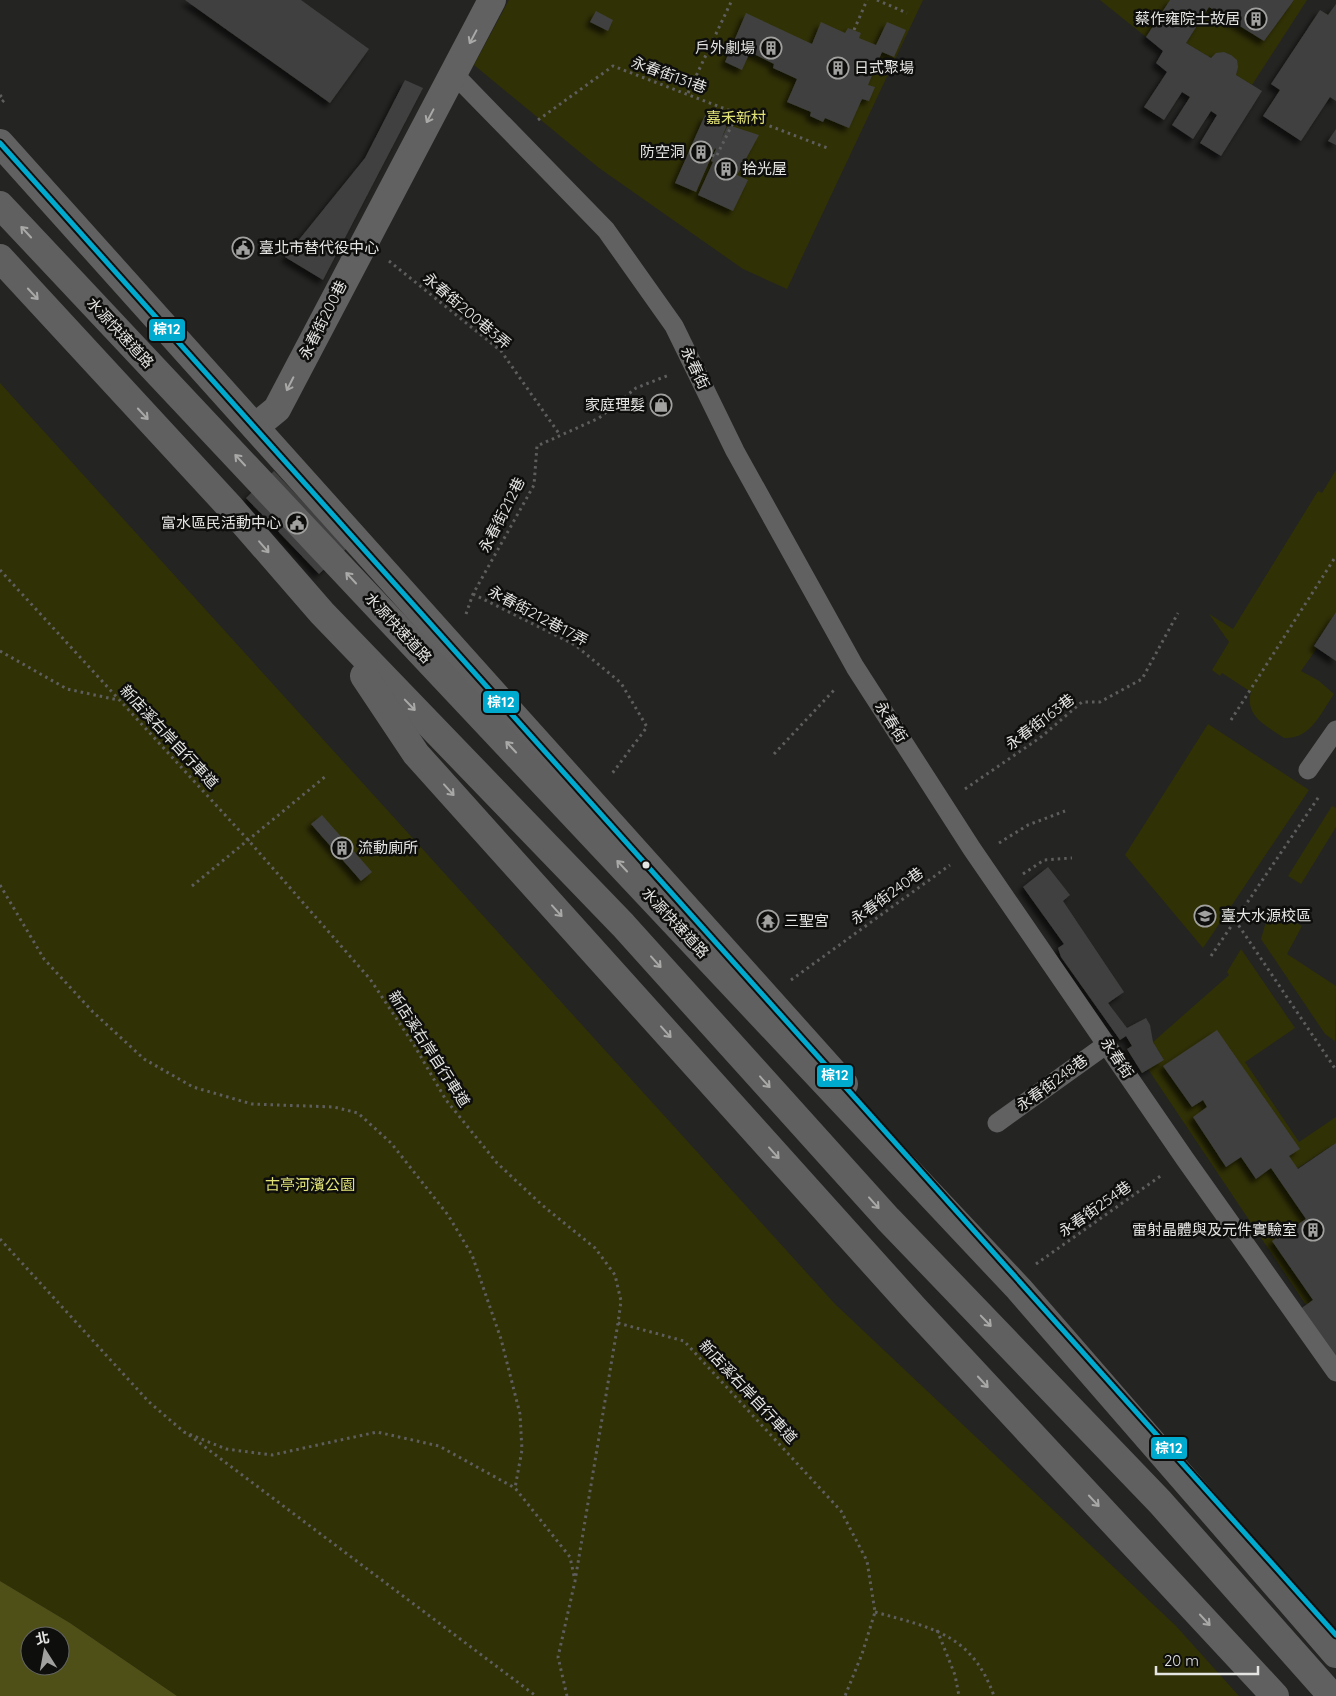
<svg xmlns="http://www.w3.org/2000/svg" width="1336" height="1696" font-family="Quicksand,'Noto Sans TC',sans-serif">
  <defs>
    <filter id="shadow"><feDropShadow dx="-4.5" dy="4.5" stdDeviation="2.5" flood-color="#0009"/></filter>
  </defs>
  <rect width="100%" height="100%" fill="#242423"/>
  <g fill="#313106">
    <path d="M509,0H923L787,289L743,269L599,168L474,65Z"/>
    <path d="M1100,0H1170L1146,37Z"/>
    <path d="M1294,0H1307L1252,85L1236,75C1241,57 1225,45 1211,58L1186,43L1209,7L1264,41Z"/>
    <path d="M0,383L835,1304L1176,1626L1239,1696H177L70,1623L0,1581Z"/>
    <path d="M1336,470V612L1314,645L1317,648L1301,671L1319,681L1334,694C1320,714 1311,739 1284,738C1267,726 1244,716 1251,692L1222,673L1220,676L1212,670L1229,642L1209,614L1233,629L1318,491L1322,493Z"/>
    <path d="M1208,724L1309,790L1203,948L1125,855Z"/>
    <path d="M1332,806L1336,808V827L1301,884L1288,876Z"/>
    <path d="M1270,908L1302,926L1287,954L1336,986L1335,1041L1325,1034L1261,939Z"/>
    <path d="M1241,949L1295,1028L1245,1062L1299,1142L1336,1117V1143L1280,1180L1306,1219L1273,1241L1313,1300L1306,1305L1148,1069L1164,1060L1153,1042L1229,975L1227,972Z"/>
  </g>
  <path fill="#4f5017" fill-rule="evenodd" d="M0,1581L70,1623L177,1696H0ZM30,1636H60V1666H30Z"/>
  <g fill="#40403f" filter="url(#shadow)">
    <path d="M185,0H301L369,49L330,103Z"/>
    <path d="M1170,0H1294L1264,41L1209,7L1186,43L1211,58L1216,53L1224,52L1231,55L1237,60L1238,67L1236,75L1262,91L1221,156L1200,143L1217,115L1211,111L1193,139L1172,125L1190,97L1182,92L1164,120L1144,107L1167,72L1156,63L1163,51L1146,37Z"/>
    <path d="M1336,4V101L1330,97L1301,141L1263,116L1280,90L1271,84L1320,10L1328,15Z"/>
    <path d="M596,11L613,20L608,31L590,22Z"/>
    <path d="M746,13L812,44L821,22L845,33L848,28L861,33L859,38L876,45L887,22L906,30L894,57L882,52L868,85L875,87L869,101L862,99L849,128L825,118L823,122L810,116L811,112L787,102L797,79L773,68L774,64L750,52L742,70L725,62Z"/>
    <path d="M405,80L423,88L323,280L285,257L365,158Z"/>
    <path d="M705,115L727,125L721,140L728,125L759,135L737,175L748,180L733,211L698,195L713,162L711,161L716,149L715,148L696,192L675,183Z"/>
    <path d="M1336,129V145L1328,141Z"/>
    <path d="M274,471L347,548L319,574L246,498Z"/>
    <path d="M1336,612V661L1314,646Z"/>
    <path d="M322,815L372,872L361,881L311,824Z"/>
    <path d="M1048,867L1070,895L1063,901L1124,992L1108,1003L1127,1028L1146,1018L1150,1025L1153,1042L1164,1060L1142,1073L1127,1049L1132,1046L1126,1036L1120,1040L1061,957L1058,948L1064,944L1023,887Z"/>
    <path d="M1217,1030L1300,1149L1289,1156L1298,1169L1336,1143V1366L1296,1312L1313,1300L1272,1241L1306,1219L1271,1168L1256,1179L1241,1157L1226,1167L1193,1117L1207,1107L1203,1100L1192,1107L1163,1066Z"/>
  </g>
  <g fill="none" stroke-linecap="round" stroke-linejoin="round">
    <g stroke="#5e5e5e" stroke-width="3" stroke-dasharray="2.5 4" stroke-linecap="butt">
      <path d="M877,0L907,13"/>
      <path d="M854,30L867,0"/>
      <path d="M688,93L732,0"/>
      <path d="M0,95L4,100L0,104"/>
      <path d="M538,120L613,66L830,149"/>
      <path d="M712,155L716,157L738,113"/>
      <path d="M389,261L501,351L560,435"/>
      <path d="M0,570L249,841L370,979L414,1045L446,1100L497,1163L542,1205L595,1248L615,1275L621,1301L618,1323L575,1581L558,1657L567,1696"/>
      <path d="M473,594L575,645L621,683L647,727L611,775"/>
      <path d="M466,614L473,594L534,485L537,446L599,418L636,388L669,375"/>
      <path d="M0,651L67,689L118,700"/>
      <path d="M1231,720L1336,556"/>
      <path d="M774,754L836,688"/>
      <path d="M965,789L1041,737L1082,702H1100L1142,679L1178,613"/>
      <path d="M999,843L1028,825L1065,811"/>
      <path d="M1023,874L1044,860L1072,858"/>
      <path d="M0,885L44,959L92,1011L144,1059L193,1087L252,1104L334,1107L358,1113L391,1143L448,1215L472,1255L501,1339L520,1414L522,1450L515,1488"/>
      <path d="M192,886L326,776"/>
      <path d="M1235,920L1336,1070"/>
      <path d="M1211,956L1320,795"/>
      <path d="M791,980L950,865"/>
      <path d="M0,1239L149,1402L184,1432L226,1449L272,1455L377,1432L439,1446L515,1488L570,1557L574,1576"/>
      <path d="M1036,1264L1162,1175"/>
      <path d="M618,1323L684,1341L841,1511L867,1561L875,1612L862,1654L845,1696"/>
      <path d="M189,1435L536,1696"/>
      <path d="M875,1612C932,1628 972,1634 994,1696"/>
      <path d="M937,1630L955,1675L959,1696"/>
    </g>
    <g stroke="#616161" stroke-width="19">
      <path d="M453,73L606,230L674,326L735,451L855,667L972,849L1185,1159L1336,1372"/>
      <path d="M1308,770L1336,730"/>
      <path d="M997,1123L1107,1044"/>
    </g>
    <g stroke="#616161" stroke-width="28">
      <path d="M0,143L844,1084"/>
      <path d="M255,427L277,409L492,0"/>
    </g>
    <g stroke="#606060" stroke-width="28">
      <path d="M0,205L1019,1289L1336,1654"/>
      <path d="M0,258L229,506L322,613L623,925L888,1219L1160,1502L1332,1696"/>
      <path d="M364,676L416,754L914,1308L1275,1696"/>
    </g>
    <g stroke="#0e0e0d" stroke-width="9">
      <path id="bus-1" d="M0,143L1336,1635"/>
    </g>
    <use href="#bus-1" stroke="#00a9ce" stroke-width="5"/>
  </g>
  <defs><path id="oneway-shaft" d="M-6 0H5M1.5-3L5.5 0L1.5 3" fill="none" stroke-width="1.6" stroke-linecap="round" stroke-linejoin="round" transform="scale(1.25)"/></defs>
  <g stroke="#a9a9a8">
    <use href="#oneway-shaft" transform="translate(473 37) rotate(118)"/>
    <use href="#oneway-shaft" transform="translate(430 116) rotate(118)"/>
    <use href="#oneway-shaft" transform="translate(26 232) rotate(-133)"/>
    <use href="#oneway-shaft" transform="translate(33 294) rotate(47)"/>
    <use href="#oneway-shaft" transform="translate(290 384) rotate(117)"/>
    <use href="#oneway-shaft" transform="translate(143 414) rotate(47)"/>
    <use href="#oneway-shaft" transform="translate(240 460) rotate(-133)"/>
    <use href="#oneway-shaft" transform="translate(264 547) rotate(49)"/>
    <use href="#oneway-shaft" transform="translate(351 578) rotate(-133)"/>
    <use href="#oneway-shaft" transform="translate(410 705) rotate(46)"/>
    <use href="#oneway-shaft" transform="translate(511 747) rotate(-133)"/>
    <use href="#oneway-shaft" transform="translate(449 790) rotate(48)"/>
    <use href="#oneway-shaft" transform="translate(622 866) rotate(-133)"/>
    <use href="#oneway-shaft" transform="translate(557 911) rotate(48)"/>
    <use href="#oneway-shaft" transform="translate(656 962) rotate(48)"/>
    <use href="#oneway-shaft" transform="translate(666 1032) rotate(48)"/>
    <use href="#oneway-shaft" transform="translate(765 1082) rotate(48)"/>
    <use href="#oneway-shaft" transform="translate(774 1153) rotate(48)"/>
    <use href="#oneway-shaft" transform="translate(874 1203) rotate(48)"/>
    <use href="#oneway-shaft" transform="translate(986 1321) rotate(46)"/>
    <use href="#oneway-shaft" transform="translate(983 1382) rotate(47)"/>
    <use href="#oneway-shaft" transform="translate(1094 1501) rotate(47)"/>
    <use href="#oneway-shaft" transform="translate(1205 1620) rotate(47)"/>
  </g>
  <defs>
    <g id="building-ring" transform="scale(1.125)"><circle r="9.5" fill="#0e0e0d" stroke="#a1a19f" stroke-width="1.5"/><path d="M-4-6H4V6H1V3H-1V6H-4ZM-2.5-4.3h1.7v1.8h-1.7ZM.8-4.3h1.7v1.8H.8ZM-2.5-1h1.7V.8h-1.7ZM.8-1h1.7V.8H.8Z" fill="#a1a19f"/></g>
    <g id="civic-ring" transform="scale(1.125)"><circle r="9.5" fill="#0e0e0d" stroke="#a1a19f" stroke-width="1.5"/><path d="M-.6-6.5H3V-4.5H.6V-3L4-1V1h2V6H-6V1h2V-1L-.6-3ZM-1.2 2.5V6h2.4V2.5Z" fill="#a1a19f"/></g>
    <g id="shop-ring" transform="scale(1.125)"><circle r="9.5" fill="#0e0e0d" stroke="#a1a19f" stroke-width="1.5"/><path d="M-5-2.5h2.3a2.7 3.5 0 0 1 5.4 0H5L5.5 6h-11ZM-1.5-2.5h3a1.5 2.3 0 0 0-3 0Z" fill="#a1a19f"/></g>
    <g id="university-ring" transform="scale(1.125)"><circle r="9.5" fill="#0e0e0d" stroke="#a1a19f" stroke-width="1.5"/><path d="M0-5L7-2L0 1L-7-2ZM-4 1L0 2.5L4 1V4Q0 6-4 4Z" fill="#a1a19f"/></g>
    <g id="temple-ring" transform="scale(1.125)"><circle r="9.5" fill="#0e0e0d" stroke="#a1a19f" stroke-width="1.5"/><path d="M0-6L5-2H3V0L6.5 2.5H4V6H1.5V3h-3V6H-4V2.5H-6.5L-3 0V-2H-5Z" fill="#a1a19f"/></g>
  </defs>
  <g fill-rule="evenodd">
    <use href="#building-ring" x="1256" y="19"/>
    <use href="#building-ring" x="771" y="48"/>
    <use href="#building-ring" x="838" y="68"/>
    <use href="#building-ring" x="701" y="152"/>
    <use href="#building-ring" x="726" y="169"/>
    <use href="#civic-ring" x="243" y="248"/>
    <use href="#shop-ring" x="661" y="405"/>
    <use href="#civic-ring" x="297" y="523"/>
    <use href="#building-ring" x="342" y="848"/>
    <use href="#university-ring" x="1205" y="916"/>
    <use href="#temple-ring" x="768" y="921"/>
    <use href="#building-ring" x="1313" y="1230"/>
  </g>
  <circle fill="#e4e4e2" stroke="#0e0e0d" stroke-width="2" cx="646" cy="865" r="4.5"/>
  <g text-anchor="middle" stroke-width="5" stroke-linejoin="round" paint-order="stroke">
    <g font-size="15" fill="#e4e4e2" stroke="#0e0e0d" text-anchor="end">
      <text x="1240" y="24">蔡作雍院士故居</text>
      <text x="755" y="53">戶外劇場</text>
      <text x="854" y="73" text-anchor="start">日式聚場</text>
      <text x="685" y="157">防空洞</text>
      <text x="742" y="174" text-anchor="start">拾光屋</text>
      <text x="259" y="253" text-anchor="start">臺北市替代役中心</text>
      <text x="645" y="410">家庭理髮</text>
      <text x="281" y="528">富水區民活動中心</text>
      <text x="358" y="853" text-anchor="start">流動廁所</text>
      <text x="1221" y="921" text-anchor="start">臺大水源校區</text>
      <text x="784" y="926" text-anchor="start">三聖宮</text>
      <text x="1297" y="1235">雷射晶體與及元件實驗室</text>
    </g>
    <g font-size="15" fill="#e4e4e2" stroke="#0e0e0d">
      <text transform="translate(669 75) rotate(20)" y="5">永春街131巷</text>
      <text transform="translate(467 311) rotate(40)" y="5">永春街200巷3弄</text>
      <text transform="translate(323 320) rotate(-63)" y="5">永春街200巷</text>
      <text transform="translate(120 333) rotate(47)" y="5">水源快速道路</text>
      <text transform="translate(695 368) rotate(64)" y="5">永春街</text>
      <text transform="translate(502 515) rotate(-63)" y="5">永春街212巷</text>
      <text transform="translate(538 616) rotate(28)" y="5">永春街212巷17弄</text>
      <text transform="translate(398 628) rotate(47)" y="5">水源快速道路</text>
      <text transform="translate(891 722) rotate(57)" y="5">永春街</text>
      <text transform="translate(1040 722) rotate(-37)" y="5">永春街163巷</text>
      <text transform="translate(169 737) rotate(47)" y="5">新店溪右岸自行車道</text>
      <text transform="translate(887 896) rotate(-36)" y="5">永春街240巷</text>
      <text transform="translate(675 923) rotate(47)" y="5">水源快速道路</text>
      <text transform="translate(429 1049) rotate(57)" y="5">新店溪右岸自行車道</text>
      <text transform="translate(1117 1058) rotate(56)" y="5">永春街</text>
      <text transform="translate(1052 1083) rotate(-36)" y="5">永春街248巷</text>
      <text transform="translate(1095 1209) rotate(-35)" y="5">永春街254巷</text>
      <text transform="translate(748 1392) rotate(47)" y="5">新店溪右岸自行車道</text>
    </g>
    <g font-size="15" fill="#e1e376" stroke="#0e0e0d">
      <text x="736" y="123">嘉禾新村</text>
      <text x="310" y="1190">古亭河濱公園</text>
    </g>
  </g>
  <g stroke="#0e0e0d" stroke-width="2">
    <rect x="148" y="318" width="38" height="24" rx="5" fill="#00a9ce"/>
    <rect x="482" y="690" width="38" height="24" rx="5" fill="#00a9ce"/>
    <rect x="816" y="1064" width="38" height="24" rx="5" fill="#00a9ce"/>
    <rect x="1150" y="1436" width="38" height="24" rx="5" fill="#00a9ce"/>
  </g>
  <g font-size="14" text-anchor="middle" font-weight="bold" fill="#fff">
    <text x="167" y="334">棕12</text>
    <text x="501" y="707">棕12</text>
    <text x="835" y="1080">棕12</text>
    <text x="1169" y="1453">棕12</text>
  </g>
  <g transform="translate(45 1651) rotate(349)"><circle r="24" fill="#0e0e0d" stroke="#646462"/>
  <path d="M0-4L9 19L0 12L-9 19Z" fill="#a1a19f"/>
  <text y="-8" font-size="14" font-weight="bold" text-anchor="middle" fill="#e4e4e2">北</text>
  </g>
  <path d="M1156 1666v8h102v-8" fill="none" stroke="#e4e4e2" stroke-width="2.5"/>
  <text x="1164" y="1666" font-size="15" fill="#e4e4e2" stroke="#0e0e0d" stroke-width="4" paint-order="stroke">20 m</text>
</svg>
